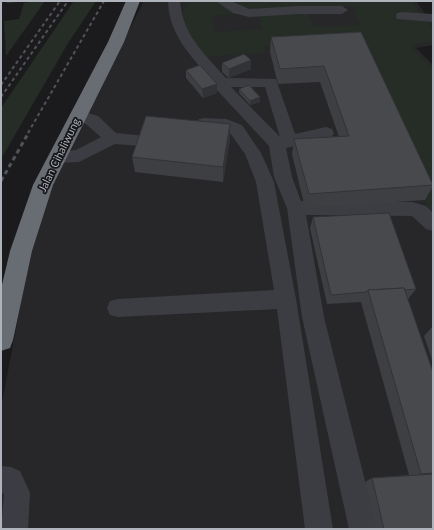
<svg xmlns="http://www.w3.org/2000/svg" width="434" height="530" font-family="Lato,sans-serif">
  <rect width="100%" height="100%" fill="#1b1b1d"/>
  <path fill="#27272a" d="M144,1H416L433,24V45L416,48L433,65V529H1V408L23,292L44,196Z"/>
  <g fill="#252d26" fill-rule="evenodd">
    <path d="M33,1H45L6,56L4,21L19,19L24,3Z"/>
    <path d="M74,1H96L67,45L1,159V108Z"/>
    <path d="M190,1H411L433,29V41L410,45L433,69V220L360,45L264,46L265,53L202,57L180,18ZM353,6L360,25L314,27L306,9ZM259,12L261,29L215,32L211,16Z"/>
  </g>
  <g fill="none" stroke-linecap="round" stroke-linejoin="round">
    <g fill="#3c3d42" fill-rule="evenodd">
      <path d="M168,1H180C183,36 204,53 226,78L276,79L295,134L326,127L332,129L334,133L332,137L286,148L292,177L301,201L412,202L426,206L433,213V231L426,229L412,216L306,215L324,317L377,529H349L302,317L287,208L274,177L269,146L217,90L215,87L216,85C194,59 169,37 168,1ZM231,87H265L280,137Z"/>
      <path d="M216,1H231L249,9L298,6H342L348,10L342,14H298L249,17L233,13Z"/>
      <path d="M402,12L433,14V22L397,19L396,16L397,13Z"/>
      <path d="M78,110L98,116L116,133L146,136L148,140L146,144L140,146L115,144L79,162L57,163L51,161L49,157L51,153L76,150L101,137L86,124L72,119L70,115L72,111Z"/>
      <path d="M205,118L226,119L242,125L261,153L274,182L296,299L333,529H305L277,309L118,317L110,315L107,308L110,301L118,299L274,290L256,182L245,154L230,133L223,129L199,127L197,123L199,119Z"/>
      <path d="M1,466L11,467L20,471L30,493L28,529H1L4,494L1,492Z"/>
    </g>
    <path fill="#686c73" fill-rule="evenodd" d="M126,1H140L124,42L53,185L32,251L13,340L10,348L1,351V289L10,251L33,185L108,42Z"/>
    <g stroke="#515359" stroke-width="2" stroke-dasharray="3.5 3" stroke-linecap="butt">
      <path d="M1,85L60,1"/>
      <path d="M1,97L68,1"/>
      <path d="M28,133L104,1"/>
    </g>
    <path stroke="#515359" stroke-width="3" stroke-dasharray="4.5 3.5" stroke-linecap="butt" d="M1,181L29,132"/>
  </g>
  <g fill="#3e3f42">
    <path d="M361,32L433,186L425,200L305,208L292,154L294,139L339,137L320,82L278,84L270,52L271,37Z"/>
    <path d="M251,60V69L229,78L222,72V63Z"/>
    <path d="M186,70L217,84V93L203,98L186,78Z"/>
    <path d="M239,89L260,102L250,105L239,93Z"/>
    <path d="M230,124V139L223,182L135,172L132,157Z"/>
    <path d="M313,217L416,289L408,299L433,372V529H376L365,482L372,478L409,475L361,302L327,304L310,228Z"/>
    <path d="M433,326V363L424,336Z"/>
  </g>
  <g fill="#323336">
    <path d="M6,1H26L7,3Z"/>
    <path d="M251,60V69L229,78V69Z"/>
    <path d="M217,84V93L203,98L202,89Z"/>
    <path d="M260,97V102L250,105V101Z"/>
    <path d="M230,124V139L223,182V167Z"/>
  </g>
  <g fill="#48494d" stroke="#323336">
    <path d="M361,32L433,185L309,194L294,139L349,136L324,66L280,69L271,37Z"/>
    <path d="M244,54L251,60L229,69L222,63Z"/>
    <path d="M200,65L217,84L202,89L186,70Z"/>
    <path d="M249,85L260,97L250,101L239,89Z"/>
    <path d="M146,116L230,124L223,167L132,157Z"/>
    <path d="M389,213L416,289L405,290L404,288L368,290L366,292L331,295L313,217Z"/>
    <path d="M404,288L433,372V473L421,474L368,290Z"/>
    <path d="M433,474V529H384L372,478Z"/>
  </g>
  <g text-anchor="middle" stroke-width="3.5" stroke-linejoin="round" paint-order="stroke">
    <g font-size="11" fill="#aeb3bc" stroke="#161618">
      <text transform="translate(59 155) rotate(-64)" y="4">Jalan Cihaliwung</text>
    </g>
  </g>
  <rect width="434" height="530" fill="none" stroke="#aeb3bc" stroke-width="4"/>
</svg>
